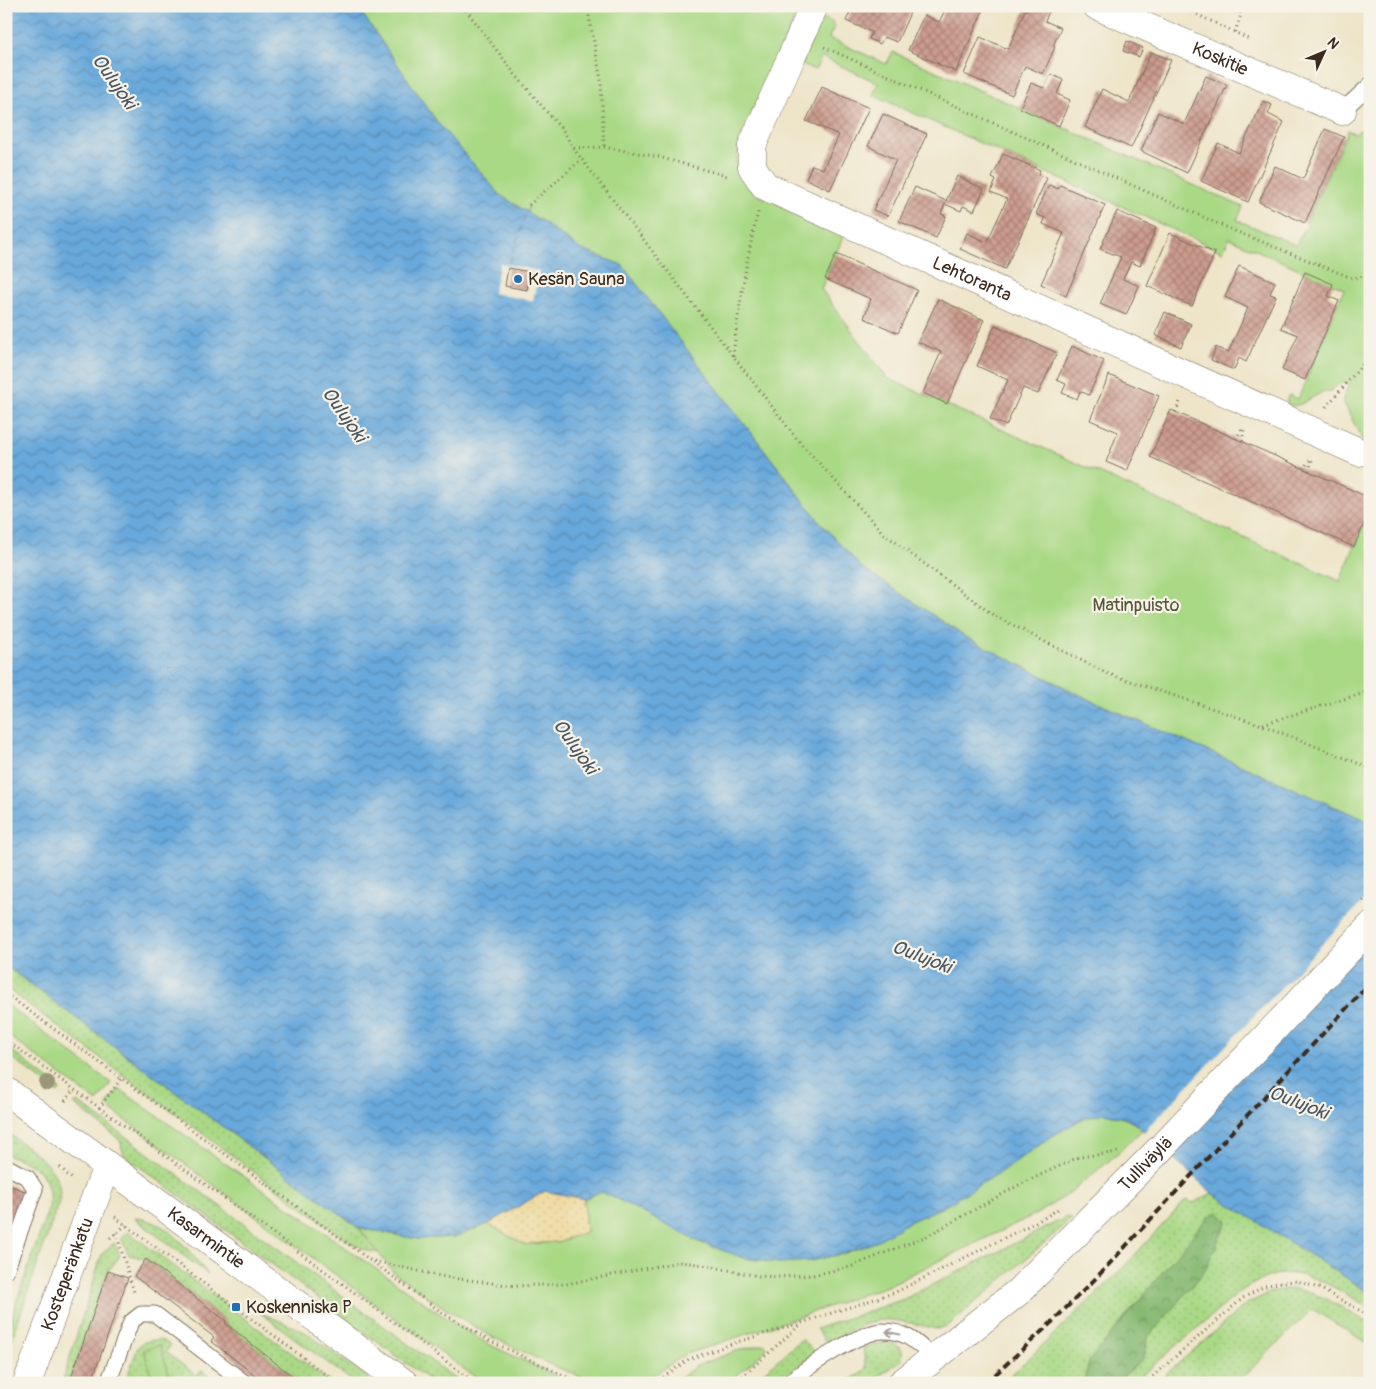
<svg xmlns="http://www.w3.org/2000/svg" width="1376" height="1389" font-family="Pangolin,sans-serif">
  <defs>
    <pattern id="grass-dots" width="8" height="8" patternUnits="userSpaceOnUse" patternTransform="scale(1.25)"><rect width="8" height="8" fill="#aad986"/><path d="M2 2h.1M6 6h.1" fill="none" stroke="#93ba73" stroke-width="1.8" stroke-linecap="round"/></pattern>
    <pattern id="forest-crowns" width="20" height="18" patternUnits="userSpaceOnUse" patternTransform="scale(1.25)"><rect width="20" height="18" fill="#87b973"/><path d="M2 6a3 3 0 1 1 6 0M12 15a3 3 0 1 1 6 0" fill="none" stroke="#70975e"/></pattern>
    <pattern id="sand-dots" width="8" height="8" patternUnits="userSpaceOnUse" patternTransform="scale(1.25)"><rect width="8" height="8" fill="#eeda9e"/><path d="M2 2h.1M6 6h.1" fill="none" stroke="#cdbb88" stroke-width="1.8" stroke-linecap="round"/></pattern>
    <pattern id="water-waves" width="16" height="10" patternUnits="userSpaceOnUse" patternTransform="scale(1.25)"><rect width="16" height="10" fill="#68a8db"/><path d="M0 5q4-4 8 0t8 0" fill="none" stroke="#5789b1"/></pattern>
    <pattern id="building-cross-hatch" width="8" height="8" patternUnits="userSpaceOnUse" patternTransform="scale(1.25)"><rect width="8" height="8" fill="#cc9c8f"/><path d="M0 0l8 8M0 8l8-8" fill="none" stroke="#a77f74"/></pattern>
  </defs>
  <rect width="100%" height="100%" fill="#f7f3e8"/>
  <filter id="ink" filterUnits="userSpaceOnUse"><feTurbulence type="fractalNoise" baseFrequency=".02" numOctaves="2"/><feDisplacementMap in="SourceGraphic" scale="10" xChannelSelector="R" yChannelSelector="G"/><feConvolveMatrix kernelMatrix="1 2 1 2 8 2 1 2 1" color-interpolation-filters="sRGB"/></filter>
  <filter id="wash" filterUnits="userSpaceOnUse"><feTurbulence type="fractalNoise" baseFrequency=".0096" numOctaves="4" result="noise"/><feDisplacementMap in="SourceGraphic" scale="20" xChannelSelector="R" yChannelSelector="G"/><feGaussianBlur stdDeviation="1.12" result="paint"/><feColorMatrix in="noise" values="0 0 0 0 0 0 0 0 0 0 0 0 0 0 0 0 0 1.4 0 .05"/><feComposite in="paint" operator="in"/></filter>
  <g filter="url(#wash)">
    <rect width="100%" height="100%" fill="#eee5c9"/>
    <g fill="url(#grass-dots)" stroke="#728252">
      <path d="M6,966L359,1228L379,1253L368,1251L349,1242L6,988Z"/>
      <path d="M11,1050L58,1087L60,1090L58,1093L7,1054Z"/>
      <path d="M78,1102L461,1383H433L124,1155L120,1140L74,1104Z"/>
      <path d="M6,1132C24,1145 54,1163 59,1186C60,1190 60,1195 60,1198L6,1357V1333L49,1207C49,1201 50,1193 48,1187C43,1167 23,1161 6,1154Z"/>
      <path d="M1212,1193L1370,1293V1308C1343,1293 1312,1270 1280,1274C1266,1276 1253,1284 1241,1291L1133,1383H1003L1114,1277L1186,1200L1193,1203Z"/>
      <path d="M1067,1217L1072,1219L949,1325L937,1329C922,1326 906,1321 890,1320C870,1318 845,1334 827,1343L816,1329L904,1299Z"/>
      <path d="M134,1218C170,1220 186,1249 208,1274Z"/>
      <path d="M128,1232L332,1383H301L225,1323L226,1321L146,1259L129,1255L121,1238Z"/>
      <path d="M114,1243L120,1256L108,1271L69,1383H62L102,1254Z"/>
      <path d="M1286,1289C1317,1289 1343,1309 1370,1324V1345L1312,1309L1237,1383H1156L1245,1305L1271,1292Z"/>
      <path d="M259,1312L305,1332L375,1383H355Z"/>
      <path d="M802,1339L815,1352L777,1383H751Z"/>
      <path d="M154,1340H161L171,1345L166,1352L197,1376L202,1370L216,1383H125L138,1347L144,1342Z"/>
      <path d="M886,1342C896,1344 905,1348 902,1360L869,1383H846L866,1369L863,1347Z"/>
    </g>
    <path fill="url(#forest-crowns)" stroke="#617248" d="M1218,1212L1227,1221L1204,1272L1148,1337L1144,1358L1116,1383H1083L1090,1360L1208,1217Z"/>
    <path fill="url(#sand-dots)" stroke="#94825e" d="M545,1191L584,1199L586,1232L558,1242L531,1244L525,1245L488,1224Z"/>
    <g fill="#aad986" stroke="#728252">
      <path d="M357,6H800L741,139L736,163L738,173L755,194L844,235L821,289L887,378L1340,581L1370,510V822L1086,698L967,638L861,567L820,522L622,265L580,249L543,222L500,195L437,122Z"/>
      <path d="M826,19L835,24L829,38L886,64L893,52L1243,207L1237,220L1296,245L1303,230H1305L1308,224L1306,223L1348,130L1356,134L1359,130L1370,135V455L1343,401L1345,393L1349,386L1343,381L1330,391H1324L1301,404L1293,406L1287,405V399L1289,395L1298,399L1344,289L1229,238L1223,252L873,95L878,83L822,57L815,70L804,66L802,62L821,20Z"/>
      <path d="M6,1004L111,1083L97,1102L6,1034Z"/>
      <path d="M119,1089L442,1315L488,1344L572,1383H483L106,1106Z"/>
      <path d="M1104,1113C1118,1116 1131,1119 1142,1130L1110,1160L1067,1195L1038,1213L887,1286L799,1317L686,1354L642,1383H596L549,1364L492,1337L446,1309L394,1273L359,1228L417,1239L454,1237L488,1224L525,1245L531,1244L558,1242L586,1232L584,1199L600,1192L619,1200L699,1242L744,1258L779,1263L811,1261L845,1253L875,1242L909,1222L943,1207L999,1173L1054,1135L1082,1119Z"/>
      <path d="M765,1344L767,1347L765,1351L728,1383H674L696,1366L736,1351Z"/>
      <path d="M160,1345L170,1377L153,1382L144,1350Z"/>
    </g>
    <path fill="url(#water-waves)" stroke="#52697c" d="M6,6H357L437,122L500,195L543,222L580,249L622,265L820,522L861,567L967,638L1086,698L1370,822V1293L1212,1193L1136,1124L1122,1117L1104,1113L1082,1119L1054,1135L999,1173L943,1207L909,1222L875,1242L845,1253L811,1261L779,1263L744,1258L699,1242L619,1200L600,1192L584,1199L545,1191L488,1224L454,1237L417,1239L359,1228L6,966Z"/>
    <g fill="#eee5c9" fill-rule="evenodd">
      <path d="M500,263L539,271L533,301L493,293ZM509,268L530,272L527,290L505,286Z"/>
      <path d="M1370,894V927L1160,1149L1143,1133Z"/>
    </g>
    <g fill="none" stroke-linecap="round" stroke-linejoin="round">
      <path stroke="#4b5660" stroke-width="1" stroke-dasharray="6 5" stroke-linecap="butt" d="M509,263L529,205"/>
    </g>
    <g id="blocks">
      <g fill="url(#building-cross-hatch)">
        <path d="M853,6H913L897,42L884,37L880,44L869,39L872,32L846,21Z"/>
        <path d="M947,6H985L956,72L908,50L924,15L939,22Z"/>
        <path d="M1027,6L1051,7L1045,21L1061,28L1053,46L1055,47L1043,74L1025,66L1012,95L964,74L980,37L1008,49Z"/>
        <path d="M1127,41L1143,48L1139,57L1123,51Z"/>
        <path d="M1151,52L1171,60L1131,148L1085,127L1102,89L1129,102Z"/>
        <path d="M1051,74L1063,80L1057,94L1070,100L1059,126L1020,108L1031,83L1044,88Z"/>
        <path d="M1206,76L1227,85L1187,173L1141,151L1158,112L1184,124Z"/>
        <path d="M822,87L869,108L830,190L806,179L812,165L823,169L839,135L806,121Z"/>
        <path d="M1263,101L1272,105L1268,114L1284,122L1248,202L1201,181L1218,143L1239,153Z"/>
        <path d="M883,114L927,134L888,216L873,210L896,160L868,146Z"/>
        <path d="M1325,129L1344,137L1305,223L1259,202L1275,166L1303,179Z"/>
        <path d="M1003,154L1040,170L1038,175L1047,178L1005,269L960,249L967,233L987,242L1007,199L991,192L996,180L992,178Z"/>
        <path d="M957,176L984,189L974,211L963,206L961,211L945,204L941,214L946,216L936,238L899,221L915,187L946,201Z"/>
        <path d="M1049,185L1058,189L1060,185L1105,205L1066,296L1041,284L1064,233L1043,224L1045,218L1036,214Z"/>
        <path d="M1117,211L1156,228L1140,266L1131,262L1123,279L1139,286L1126,315L1100,304L1121,257L1100,249Z"/>
        <path d="M1170,233L1215,253L1192,306L1147,286Z"/>
        <path d="M836,254L917,290L898,333L864,318L871,299L825,279Z"/>
        <path d="M1239,266L1275,282L1270,294L1276,296L1246,362L1239,358L1234,370L1211,360L1216,347L1228,353L1248,308L1225,297Z"/>
        <path d="M508,268L530,272L527,290L505,286Z"/>
        <path d="M1305,272L1333,284L1328,296L1339,301L1305,380L1282,370L1298,335L1281,328Z"/>
        <path d="M938,299L984,320L947,404L923,393L941,352L918,342Z"/>
        <path d="M1165,312L1191,324L1181,347L1155,335Z"/>
        <path d="M995,325L1057,353L1038,394L1023,388L1006,426L990,419L1008,380L977,366Z"/>
        <path d="M1072,346L1104,361L1089,395L1080,391L1077,399L1062,393L1066,384L1057,380Z"/>
        <path d="M1109,375L1159,396L1127,471L1106,462L1118,432L1090,420Z"/>
        <path d="M1171,410L1370,498V510L1354,547L1150,457Z"/>
        <path d="M6,1184L27,1192L6,1248Z"/>
        <path d="M146,1259L226,1321L225,1323L301,1383H265L211,1341L214,1337L134,1276Z"/>
        <path d="M108,1271L128,1278L91,1383H69Z"/>
      </g>
    </g>
  </g>
  <g filter="url(#ink)">
    <use href="#blocks" fill-opacity="0" stroke="#7a6b5a" stroke-width="1"/>
    <g fill="none" stroke-linecap="round" stroke-linejoin="round">
      <g stroke="#7a6b5a" stroke-width="17">
        <g id="lane">
          <path d="M1342,111L1370,85"/>
          <path d="M6,1166L28,1178L35,1189L6,1271"/>
          <path d="M108,1383L131,1322L141,1314H155L245,1383"/>
          <path d="M789,1383C805,1368 862,1330 884,1331C907,1331 918,1344 934,1358"/>
        </g>
      </g>
      <g stroke="#7a6b5a" stroke-width="29">
        <g id="street">
          <path id="s1" d="M814,6L752,146V167L765,186L1359,452"/>
          <path id="s2" d="M1097,6L1342,111"/>
          <path id="s3" d="M27,1383L107,1166"/>
        </g>
      </g>
      <g stroke="#7a6b5a" stroke-width="29">
        <g id="secondary">
          <path id="s4" d="M6,1091L404,1383"/>
          <path id="s5" d="M902,1383L1018,1292L1159,1150L1370,927"/>
        </g>
      </g>
      <g stroke="#7a6b5a" stroke-width="3" stroke-dasharray="1 4" stroke-linecap="butt">
        <path d="M463,6L514,73L564,132L573,148L797,439L883,533L993,615L1106,673L1262,725L1370,768"/>
        <path d="M587,6L601,80L604,147"/>
        <path d="M1179,6L1249,39"/>
        <path d="M1235,32L1241,15L1240,6"/>
        <path d="M824,47L1230,229L1352,278L1370,275"/>
        <path d="M574,148L604,147L659,157L727,176"/>
        <path d="M529,205L582,159"/>
        <path d="M733,356C739,306 746,260 758,212"/>
        <path d="M1326,407L1370,356"/>
        <path d="M1175,412L1180,402"/>
        <path d="M1236,439L1242,429"/>
        <path d="M1242,441L1244,430"/>
        <path d="M1303,469L1310,460"/>
        <path d="M1309,471L1312,460"/>
        <path d="M1263,724L1370,691"/>
        <path d="M1363,901L1370,894"/>
        <path d="M6,994L370,1260L445,1277L515,1286L566,1284L679,1262L698,1264L758,1276L777,1277L813,1275L850,1267L927,1236L1019,1185L1079,1157L1119,1152"/>
        <path d="M6,1040L351,1290L475,1383"/>
        <path d="M65,1101L74,1089"/>
        <path d="M99,1108L121,1079"/>
        <path d="M60,1167L73,1180"/>
        <path d="M115,1217L337,1383"/>
        <path d="M116,1233L135,1295"/>
        <path d="M110,1238L126,1225"/>
        <path d="M373,1262L443,1313L490,1341L580,1383"/>
        <path d="M655,1383L689,1359L737,1342L801,1323L896,1292L1044,1218L1061,1207"/>
        <path d="M735,1383L800,1325"/>
        <path d="M1145,1383L1243,1298L1265,1286L1282,1282L1297,1281L1321,1289L1370,1316"/>
      </g>
      <use href="#lane" stroke="#fff" stroke-width="15"/>
      <use href="#street" stroke="#fff" stroke-width="28"/>
      <use href="#secondary" stroke="#fff" stroke-width="28"/>
      <path stroke="#3b2a1e" stroke-width="4" stroke-dasharray="8 4" stroke-linecap="butt" d="M986,1383L1052,1322L1098,1276L1370,983"/>
    </g>
    <circle fill="#9b9679" cx="47" cy="1083" r="8"/>
    <defs><path id="oneway-shaft" d="M-6 0H5M1.5-3L5.5 0L1.5 3" fill="none" stroke-width="1.6" stroke-linecap="round" stroke-linejoin="round" transform="scale(1.25)"/></defs>
    <use stroke="#a79f9a" href="#oneway-shaft" transform="translate(893 1333) rotate(-168)"/>
  </g>
  <g fill="#1f6fb2" stroke="#f7f3e8" stroke-width="2">
    <circle cx="518" cy="279" r="5"/>
    <rect x="231" y="1302" width="10" height="10" rx="2.5"/>
  </g>
  <g text-anchor="middle" stroke-width="4.5" stroke-linejoin="round" paint-order="stroke">
    <g font-size="18" fill="#3b2a1e" stroke="#f7f3e8">
      <text dy="6" stroke="none"><textPath href="#s2" startOffset="134">Koskitie</textPath></text>
      <text dy="6" stroke="none"><textPath href="#s1" startOffset="424">Lehtoranta</textPath></text>
      <text dy="6" stroke="none"><textPath href="#s5" startOffset="328">Tulliväylä</textPath></text>
      <text dy="6" stroke="none"><textPath href="#s4" startOffset="248">Kasarmintie</textPath></text>
      <text dy="6" stroke="none"><textPath href="#s3" startOffset="116">Kosteperänkatu</textPath></text>
    </g>
    <g font-size="18" fill="#3b2a1e" stroke="#f7f3e8" text-anchor="start">
      <text x="528" y="285">Kesän Sauna</text>
      <text x="246" y="1313">Koskenniska P</text>
    </g>
    <g font-size="18" fill="#575638" stroke="#f7f3e8">
      <text x="1136" y="611">Matinpuisto</text>
    </g>
    <g font-size="19" font-style="italic" fill="#4b5660" stroke="#f7f3e8">
      <text transform="translate(115 81) rotate(55)" y="7">Oulujoki</text>
      <text transform="translate(345 414) rotate(55)" y="7">Oulujoki</text>
      <text transform="translate(576 746) rotate(55)" y="7">Oulujoki</text>
      <text transform="translate(922 956) rotate(21)" y="7">Oulujoki</text>
      <text transform="translate(1299 1102) rotate(21)" y="7">Oulujoki</text>
    </g>
  </g>
  <rect width="1376" height="1389" fill="none" stroke="#f7f3e8" stroke-width="25"/>
  <g transform="translate(1324 52) rotate(46)" stroke="#f7f3e8" stroke-width="4" paint-order="stroke">
  <path d="M0-4L9 19L0 12L-9 19Z" fill="#3b2a1e"/>
  <text y="-8" font-size="14" font-weight="bold" text-anchor="middle" fill="#3b2a1e">N</text>
  </g>
</svg>
